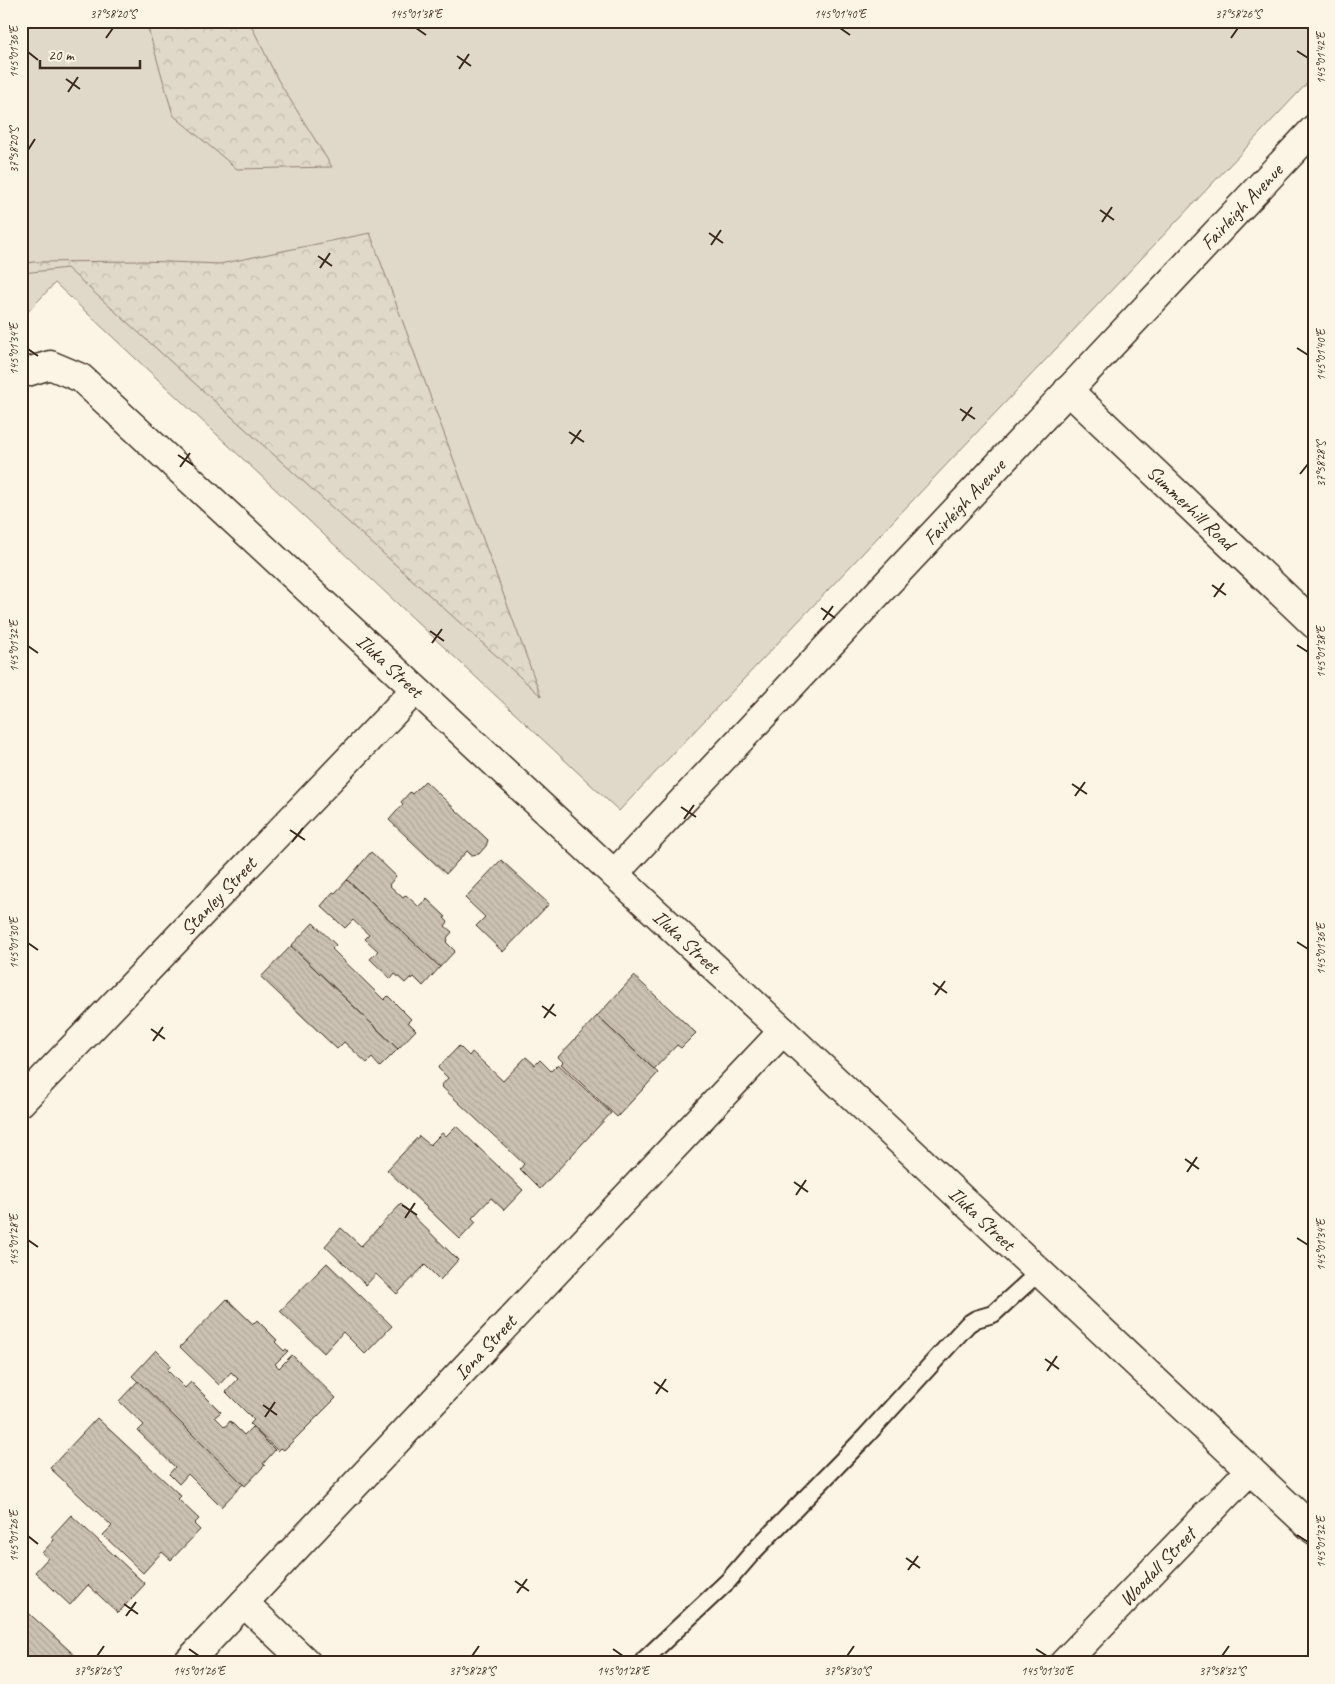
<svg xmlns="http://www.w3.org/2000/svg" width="1335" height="1684" font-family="Caveat,sans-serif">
  <defs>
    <pattern id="forest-crowns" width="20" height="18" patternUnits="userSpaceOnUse" patternTransform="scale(1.25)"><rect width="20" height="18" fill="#e0d8c8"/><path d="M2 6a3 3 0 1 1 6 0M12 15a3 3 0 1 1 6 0" fill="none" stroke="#c1baab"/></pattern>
    <pattern id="building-back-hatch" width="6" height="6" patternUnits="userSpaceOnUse" patternTransform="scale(1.25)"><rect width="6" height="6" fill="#ccc2b3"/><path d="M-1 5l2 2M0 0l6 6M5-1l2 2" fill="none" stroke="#b0a79a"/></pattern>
  </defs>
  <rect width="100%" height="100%" fill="#fcf5e5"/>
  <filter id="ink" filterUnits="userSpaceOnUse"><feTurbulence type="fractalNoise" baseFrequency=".02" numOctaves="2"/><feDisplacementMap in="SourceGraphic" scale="10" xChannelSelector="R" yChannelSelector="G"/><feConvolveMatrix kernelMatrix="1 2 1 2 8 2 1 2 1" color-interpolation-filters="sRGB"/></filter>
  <g filter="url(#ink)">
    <path fill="#e0d8c8" stroke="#8e8173" d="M21,21H1314V76L619,811L55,283L21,319Z"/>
    <g fill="url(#forest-crowns)" stroke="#8e8173">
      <path d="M142,21H249L278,80L332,167L237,169L173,115L148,28Z"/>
      <path d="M370,233L541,696L67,268L23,273L21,275V265L33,262L143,261L220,264Z"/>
    </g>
    <g fill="url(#building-back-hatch)" stroke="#3b2a1e">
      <path d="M425,781L488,840L486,846L479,854L471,855L467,851L446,874L389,820L403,804L401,802L410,792L412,794Z"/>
      <path d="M371,852L396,876L389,885L403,898L406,895L419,907L427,899L446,917L444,918L448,922L445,926L452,932L447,938L448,940L446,942L455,951L440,967L347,880Z"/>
      <path d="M501,860L549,904L503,952L476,926L485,917L465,898Z"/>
      <path d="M347,880L440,967L423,986L414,977L412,979L411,977L405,983L395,974L391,979L370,959L378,951L365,939L369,935L353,920L345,928L321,906L333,892L335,893Z"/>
      <path d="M313,923L336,945L332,949L384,1000L388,996L411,1019L408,1022L416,1030L398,1049L291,946Z"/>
      <path d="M291,946L398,1049L380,1067L372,1058L367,1063L344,1042L337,1049L261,977Z"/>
      <path d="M634,976L696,1033L681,1048L677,1045L654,1069L597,1016Z"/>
      <path d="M597,1016L658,1073L617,1117L561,1064L563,1062L558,1057Z"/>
      <path d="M459,1046L469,1056L472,1052L503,1081L526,1057L535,1065L540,1060L551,1071L558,1064L611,1113L540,1189L520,1169L524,1164L441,1086L448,1078L438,1068Z"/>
      <path d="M456,1126L523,1190L504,1210L491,1198L472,1218L476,1222L460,1239L387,1170L419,1136L430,1145L442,1133L446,1136Z"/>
      <path d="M401,1204L458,1260L440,1280L425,1265L397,1294L376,1274L366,1285L325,1246L341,1228L361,1246Z"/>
      <path d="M327,1263L392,1326L365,1354L343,1332L324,1353L280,1311Z"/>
      <path d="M227,1299L253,1324L257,1320L277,1340L275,1342L284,1351L286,1349L288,1351L275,1364L279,1368L292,1355L336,1398L284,1450L281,1448L278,1451L250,1424L254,1420L226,1392L238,1379L231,1372L219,1385L180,1347Z"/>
      <path d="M156,1350L171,1365L167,1370L185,1388L191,1382L221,1412L215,1417L225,1427L230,1421L244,1435L252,1427L275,1450L263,1464L265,1465L245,1486L132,1376Z"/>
      <path d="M138,1381L243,1484L221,1507L188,1474L179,1484L169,1474L175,1467L138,1431L144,1425L119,1401Z"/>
      <path d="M97,1418L181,1496L178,1499L199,1519L194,1524L200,1530L171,1560L162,1552L143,1573L103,1535L112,1526L50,1468Z"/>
      <path d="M71,1515L145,1584L118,1613L88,1585L70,1605L35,1572L48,1558L42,1553L54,1540L51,1537Z"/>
      <path d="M21,1606L81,1661L80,1663H21Z"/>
    </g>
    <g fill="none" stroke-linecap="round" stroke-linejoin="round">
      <g stroke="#3b2a1e" stroke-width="20">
        <path id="lane" d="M644,1660L728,1581L753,1552L866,1436L968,1324L976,1319L993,1314L1039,1272"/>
      </g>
      <g stroke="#3b2a1e" stroke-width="31">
        <g id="street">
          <path id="s1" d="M21,374L50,365L81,378L783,1031L1314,1530"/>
          <path id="s2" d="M1068,390L1314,624"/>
          <path id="s3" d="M614,874L1314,129"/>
          <path id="s4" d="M21,1102L415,690"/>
          <path d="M244,1603L307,1663"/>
          <path id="s5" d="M187,1663L783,1031"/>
          <path id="s6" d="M1064,1663L1250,1470"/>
        </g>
      </g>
      <use href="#lane" stroke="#fcf5e5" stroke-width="16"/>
      <use href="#street" stroke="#fcf5e5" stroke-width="28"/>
    </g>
  </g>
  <path fill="none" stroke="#3b2a1e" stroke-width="2" d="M416,28L426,35M840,28L850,35M106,38L113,28M1231,38L1238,28M1297,51L1308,58M28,52L38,60M457,56L471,66M459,69L469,54M66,79L80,89M68,92L78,77M28,150L35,139M1100,210L1114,220M1102,222L1112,207M709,233L723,243M711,245L721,230M318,256L332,266M320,268L330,253M1297,348L1308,355M28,349L38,356M960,409L975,419M962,421L972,407M569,432L584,442M571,444L581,430M178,455L193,465M180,467L190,453M1300,474L1308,464M1212,585L1226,595M1214,597L1224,583M821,608L835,618M823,620L833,606M430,631L444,641M432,643L442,629M1297,645L1308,652M28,646L38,653M1072,784L1087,794M1075,796L1085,782M681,807L696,817M684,819L694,805M290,830L305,840M292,842L303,828M1297,942L1308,949M28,943L38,950M933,983L947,993M935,995L945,981M542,1006L556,1016M544,1018L554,1004M151,1029L165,1039M153,1041L163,1027M1185,1159L1199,1169M1187,1172L1197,1157M794,1182L808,1192M796,1195L806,1180M402,1205L417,1215M405,1218L415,1203M1297,1238L1308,1245M28,1240L38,1247M1045,1359L1059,1369M1047,1371L1057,1356M654,1382L668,1392M656,1394L666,1379M263,1405L277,1415M265,1417L275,1402M1297,1535L1308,1542M28,1536L38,1544M906,1558L920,1568M908,1570L918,1556M515,1581L529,1591M517,1593L527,1579M124,1604L138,1614M126,1616L136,1602M189,1649L199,1656M613,1649L623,1656M1036,1649L1047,1656M97,1656L104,1646M472,1656L479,1646M847,1656L854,1646M1222,1656L1229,1646"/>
  <g text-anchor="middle" stroke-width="4.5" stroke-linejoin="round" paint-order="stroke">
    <g font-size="20" fill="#3b2a1e" stroke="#fcf5e5">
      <text dy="7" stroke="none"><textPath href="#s3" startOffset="916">Fairleigh Avenue</textPath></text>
      <text dy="7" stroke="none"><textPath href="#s3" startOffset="511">Fairleigh Avenue</textPath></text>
      <text dy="7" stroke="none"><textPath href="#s2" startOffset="170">Summerhill Road</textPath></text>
      <text dy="7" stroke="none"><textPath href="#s1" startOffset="486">Iluka Street</textPath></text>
      <text dy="7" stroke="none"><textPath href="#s4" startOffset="285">Stanley Street</textPath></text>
      <text dy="7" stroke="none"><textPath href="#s1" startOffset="891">Iluka Street</textPath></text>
      <text dy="7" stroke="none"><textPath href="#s1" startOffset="1296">Iluka Street</textPath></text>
      <text dy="7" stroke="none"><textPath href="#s5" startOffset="434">Iona Street</textPath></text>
      <text dy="7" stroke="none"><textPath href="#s6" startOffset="134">Woodall Street</textPath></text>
    </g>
  </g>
  <rect width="1335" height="1684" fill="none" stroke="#fcf5e5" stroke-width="55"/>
  <path d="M40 60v8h100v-8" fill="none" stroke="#3b2a1e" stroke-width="2.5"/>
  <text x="48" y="60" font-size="15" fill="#3b2a1e" stroke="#fcf5e5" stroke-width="4" paint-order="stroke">20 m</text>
  <rect x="28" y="28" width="1280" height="1628" fill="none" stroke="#3b2a1e" stroke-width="2"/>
  <g font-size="12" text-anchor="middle" fill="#3b2a1e">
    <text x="113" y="18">37°58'20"S</text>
    <text x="416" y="18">145°01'38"E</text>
    <text x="840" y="18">145°01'40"E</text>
    <text x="1238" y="18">37°58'26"S</text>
    <text transform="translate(14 52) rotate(-90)" y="4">145°01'36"E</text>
    <text transform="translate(1321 58) rotate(-90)" y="4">145°01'42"E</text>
    <text transform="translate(14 150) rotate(-90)" y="4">37°58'20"S</text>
    <text transform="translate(14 349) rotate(-90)" y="4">145°01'34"E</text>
    <text transform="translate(1321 355) rotate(-90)" y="4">145°01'40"E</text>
    <text transform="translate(1321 464) rotate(-90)" y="4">37°58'28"S</text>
    <text transform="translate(14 646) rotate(-90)" y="4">145°01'32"E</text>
    <text transform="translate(1321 652) rotate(-90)" y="4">145°01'38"E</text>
    <text transform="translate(14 943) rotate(-90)" y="4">145°01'30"E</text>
    <text transform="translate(1321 949) rotate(-90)" y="4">145°01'36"E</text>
    <text transform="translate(14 1240) rotate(-90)" y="4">145°01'28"E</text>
    <text transform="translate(1321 1245) rotate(-90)" y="4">145°01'34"E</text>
    <text transform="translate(14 1536) rotate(-90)" y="4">145°01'26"E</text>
    <text transform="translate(1321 1542) rotate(-90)" y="4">145°01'32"E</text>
    <text x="97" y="1675">37°58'26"S</text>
    <text x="199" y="1675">145°01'26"E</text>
    <text x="472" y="1675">37°58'28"S</text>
    <text x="623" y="1675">145°01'28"E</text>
    <text x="847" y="1675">37°58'30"S</text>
    <text x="1047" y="1675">145°01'30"E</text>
    <text x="1222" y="1675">37°58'32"S</text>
  </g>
</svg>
